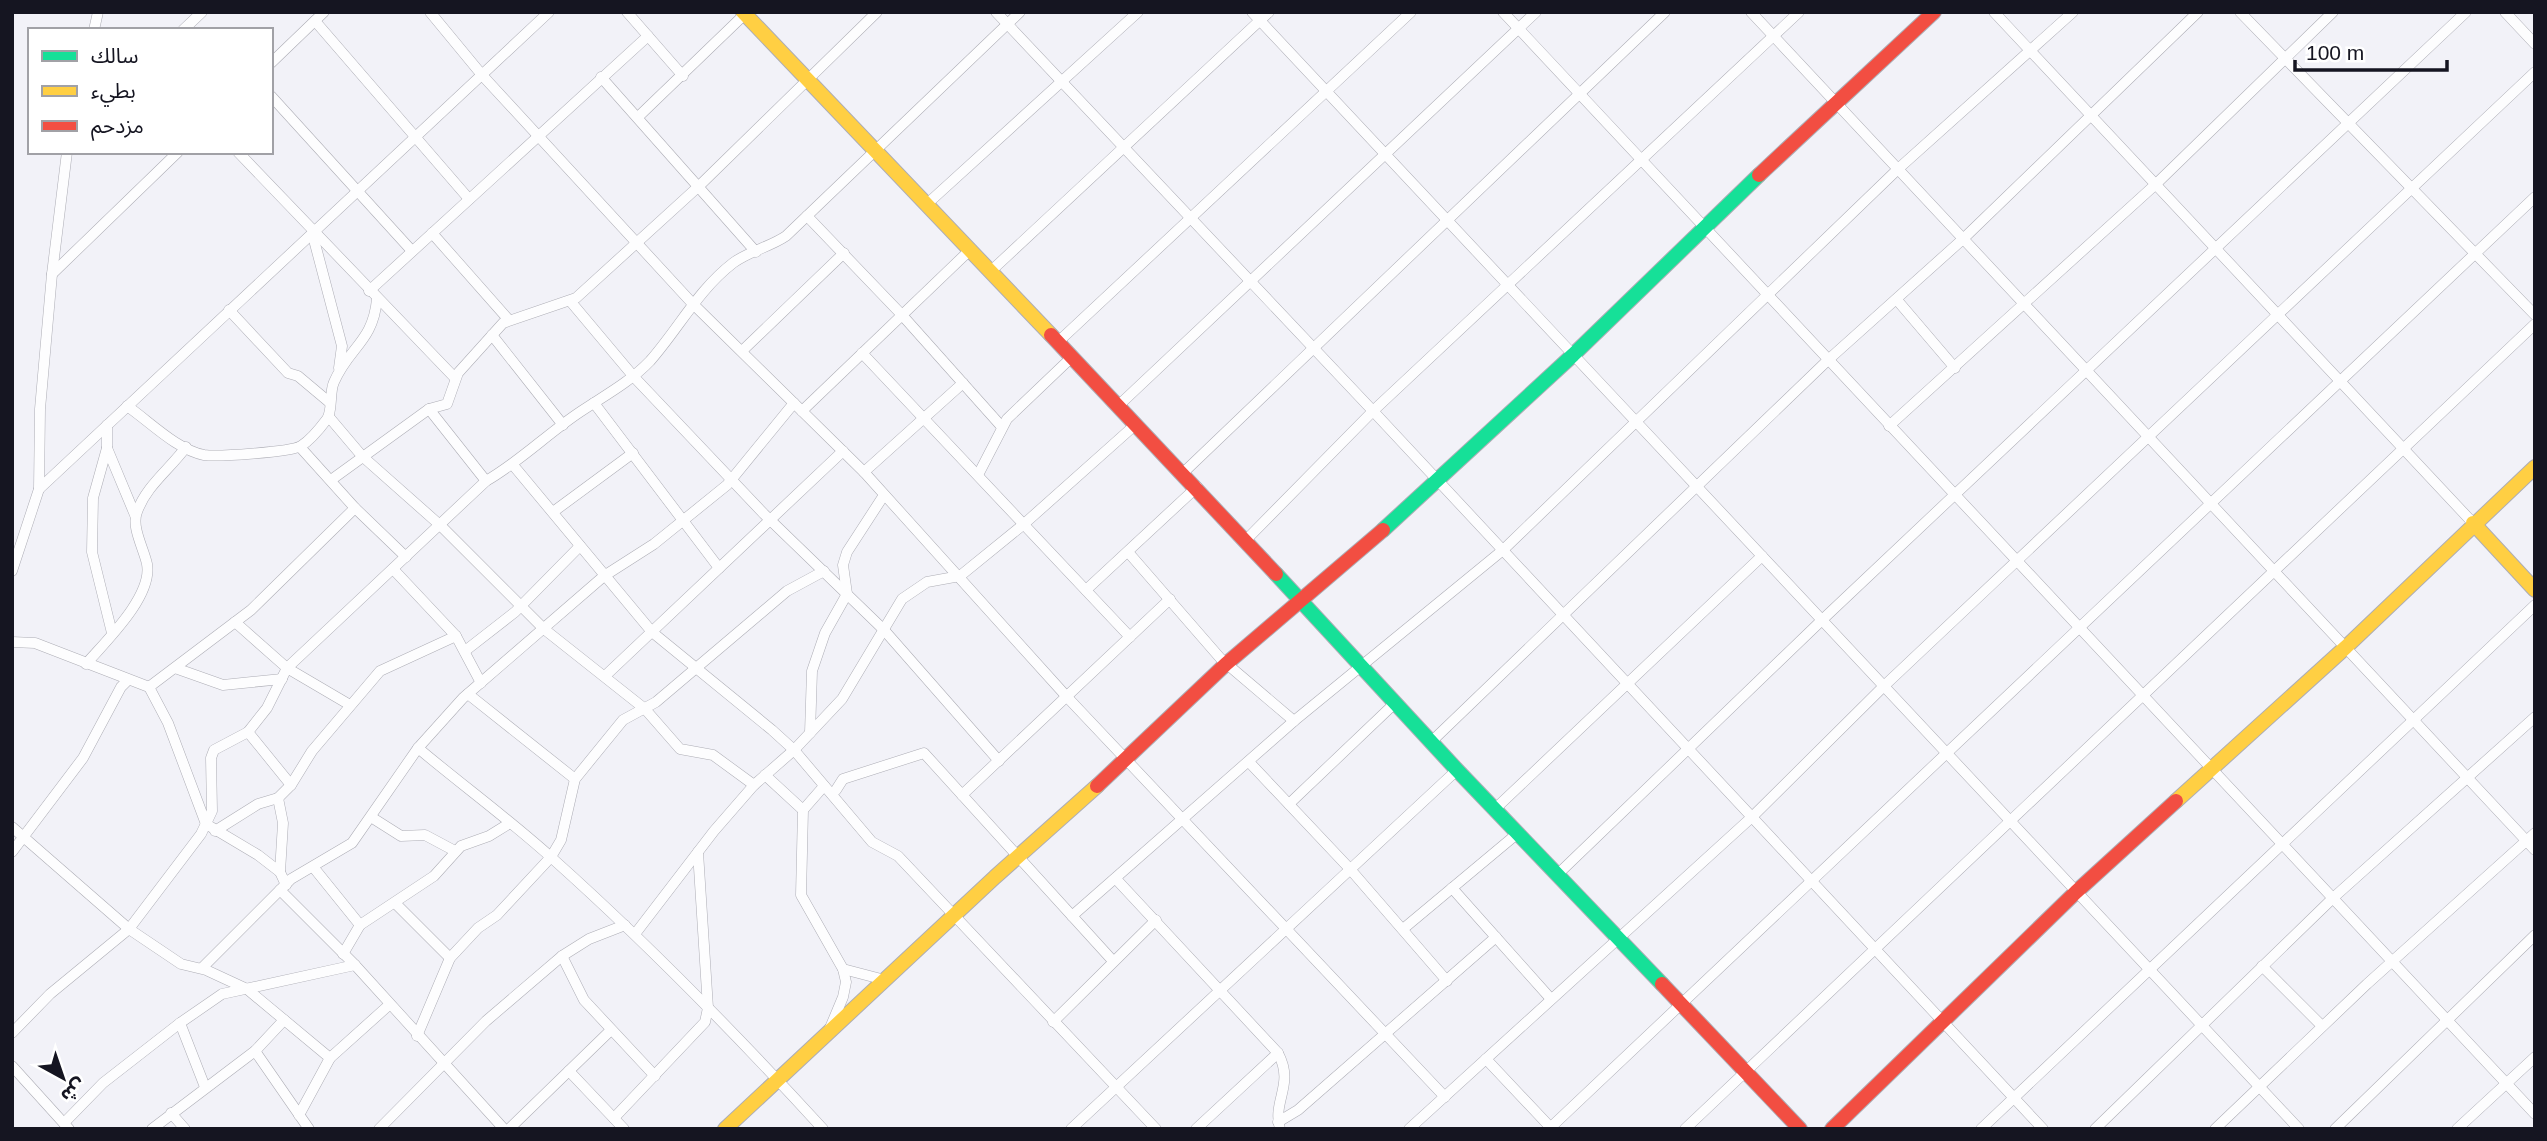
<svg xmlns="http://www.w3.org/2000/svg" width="2547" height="1141" font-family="Arial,'Noto Sans Arabic',sans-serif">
  <rect width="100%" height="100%" fill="#f2f2f8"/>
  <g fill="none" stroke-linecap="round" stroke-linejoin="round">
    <g stroke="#adadb5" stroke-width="11">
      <g id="street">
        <path d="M430,12L482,75L692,303L864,472L1067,697L1445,1097"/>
        <path d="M627,12L683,76"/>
        <path d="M996,12L1373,411L2043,1129"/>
        <path d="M1252,12L2299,1129"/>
        <path d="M1503,12L2535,1114"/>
        <path d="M1751,12L2535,850"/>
        <path d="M1994,12L2473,523"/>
        <path d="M2240,12L2535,315"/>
        <path d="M2505,12L2535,44"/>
        <path d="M315,21L469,199"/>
        <path d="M94,30L98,12"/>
        <path d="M183,30L202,12"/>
        <path d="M271,63L324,12"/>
        <path d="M601,77L756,252"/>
        <path d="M271,96L412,251"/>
        <path d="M638,117L747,12"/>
        <path d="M238,152L455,378"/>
        <path d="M927,204L1138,12"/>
        <path d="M807,216L902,315L1002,427"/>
        <path d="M432,233L508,319"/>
        <path d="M313,236L342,346L339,368"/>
        <path d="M991,271L1269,12"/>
        <path d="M52,274L178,152"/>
        <path d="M369,291L648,36"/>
        <path d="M1897,300L1955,368"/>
        <path d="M571,302L634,377L764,514L884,630L999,761"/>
        <path d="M229,310L288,373L298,376L329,402"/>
        <path d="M492,335L563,425"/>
        <path d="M1058,342L1411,12"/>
        <path d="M742,351L844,253"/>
        <path d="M862,353L1130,637"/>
        <path d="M594,403L719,568"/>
        <path d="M127,406C149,421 177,450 204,455C217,457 291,452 301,446C309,441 321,427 327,419C333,410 329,393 334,382C349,347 373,342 377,299"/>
        <path d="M1117,407L1536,12"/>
        <path d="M429,409L486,481"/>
        <path d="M802,411L971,249"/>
        <path d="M329,417L362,456L441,526L544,629L645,709L680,749L713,755L754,785"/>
        <path d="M107,425V448L135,515"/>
        <path d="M1889,426L2156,184L2333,12"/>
        <path d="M300,447L355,508L406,557"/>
        <path d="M107,448L93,498L92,552L112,633"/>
        <path d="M513,465L652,632L772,730L794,750L872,842L898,856L1156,1129"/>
        <path d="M864,472L963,383"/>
        <path d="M1183,473L1665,12"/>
        <path d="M978,475L1007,419L1073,356"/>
        <path d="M331,480L429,409L447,404L458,373L503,323L576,298L699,186L877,12"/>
        <path d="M39,489L549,12"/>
        <path d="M553,512L633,453"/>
        <path d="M1246,540L1373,411L1799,12"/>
        <path d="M1128,552L1221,659L1294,721"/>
        <path d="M393,569L456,636L481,683"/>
        <path d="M12,571L39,489L40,409L52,274L67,152"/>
        <path d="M1086,590L1197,487"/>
        <path d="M235,622L287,668L350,705"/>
        <path d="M12,642L35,643L149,687L251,610L355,508"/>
        <path d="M465,651L515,612L580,546"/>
        <path d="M86,664C106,641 153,596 147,564C144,549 131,527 137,512C146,486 170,469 186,447"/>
        <path d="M175,668L223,685L282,679"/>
        <path d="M605,676L843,451"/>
        <path d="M149,687L168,723L206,824L258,855L280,872L286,885"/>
        <path d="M468,694L575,779"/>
        <path d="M248,732L291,785"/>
        <path d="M810,733L812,671L825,633L847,594L843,565L847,552L884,495"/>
        <path d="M1431,742L1828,360L1963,239L2198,12"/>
        <path d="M418,748C462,785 510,820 553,859C648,944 737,1035 823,1129"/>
        <path d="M1249,762L1350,869L1447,981"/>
        <path d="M765,775L803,810"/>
        <path d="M824,786L803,810L801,895L843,969L846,982L843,997L830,1028"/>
        <path d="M836,790L843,779L924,753L1113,961"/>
        <path d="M962,795L1170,599"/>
        <path d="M278,798L283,823L280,872"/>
        <path d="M1289,804L1395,703"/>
        <path d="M1495,809L1762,556"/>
        <path d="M371,817L401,836L425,835L455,851"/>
        <path d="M12,827L129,929L181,964L206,970L247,989L330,1058"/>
        <path d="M215,831L258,804L278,798L291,785L312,751L380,671L456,636"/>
        <path d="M12,852L83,758L121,687L127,681"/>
        <path d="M314,868L360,925"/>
        <path d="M1557,875L1822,620L2466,12"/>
        <path d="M1116,879L1278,1053C1295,1085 1272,1100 1280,1129"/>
        <path d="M1452,888L1551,999"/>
        <path d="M280,890L355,965L504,1129"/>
        <path d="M396,904L450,958"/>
        <path d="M1072,916L1294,721L1503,550L1898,169L2073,12"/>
        <path d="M1403,929L1518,833"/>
        <path d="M635,934L714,831L754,785L794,750L842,699L902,599L927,582L960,576L1024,524L1135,425"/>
        <path d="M343,954L360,925L434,876L461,846L489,836L510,823"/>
        <path d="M562,956L584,1000L655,1076"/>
        <path d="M2262,966L2322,1026"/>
        <path d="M202,968L291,879L352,843L418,748L463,698L604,576L654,544L727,485L794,403"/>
        <path d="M843,969L885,980"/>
        <path d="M1053,1022L1156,920"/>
        <path d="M180,1023L205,1087"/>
        <path d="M12,1033L50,994L129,929L201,834L212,811L211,758L214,750L248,732L267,708L287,668L486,481C519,462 545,436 577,414C602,397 629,383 650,361C679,328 698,290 733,263C749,251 770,247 786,236L1020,12"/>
        <path d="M417,1036L450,958L478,928L497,915L551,857L561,840L575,779L623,720L656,702L787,591L824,571"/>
        <path d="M255,1051L309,1129"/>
        <path d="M1486,1059L1552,1129"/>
        <path d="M12,1066L69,1129"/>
        <path d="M569,1071L624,1129"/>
        <path d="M171,1113L185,1129"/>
        <path d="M299,1115L330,1058L389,1005"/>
        <path d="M614,1118L705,1022L708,1008L698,852"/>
        <path d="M1278,1122L1298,1110L1496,937"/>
        <path d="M64,1123L103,1083L180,1023L222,994L355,965"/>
        <path d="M152,1129L255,1051L284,1020"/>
        <path d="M379,1129L486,1021L562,956L589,939L625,925"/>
        <path d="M509,1129L611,1030"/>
        <path d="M1071,1129L1457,770"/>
        <path d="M1196,1129L1278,1053"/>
        <path d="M1409,1129L1752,817L1884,686L2535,72"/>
        <path d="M1549,1129L2535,197"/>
        <path d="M1685,1129L2535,324"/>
        <path d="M1981,1129L2535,605"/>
        <path d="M2095,1129L2333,898L2535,717"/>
        <path d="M2215,1129L2367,984L2535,833"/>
        <path d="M2335,1129L2535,935"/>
        <path d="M2457,1129L2535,1057"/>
      </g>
    </g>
    <g stroke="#adadb5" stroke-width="16">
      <g id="fast">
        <path d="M1383,530L1573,355L1759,175"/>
        <path d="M1276,574L1457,770L1662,984"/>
      </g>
    </g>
    <g stroke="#adadb5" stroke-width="16">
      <g id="slow">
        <path d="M743,12L1051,335"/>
        <path d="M2473,523L2535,590"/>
        <path d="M2176,801L2346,647L2535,467"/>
        <path d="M725,1129L995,877L1097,786"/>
      </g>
    </g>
    <g stroke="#adadb5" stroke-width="16">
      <g id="jam">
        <path d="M1759,175L1934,12"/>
        <path d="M1051,335L1276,574"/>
        <path d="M1097,786L1226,664L1383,530"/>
        <path d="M1662,984L1800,1129"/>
        <path d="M1832,1129L2076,892L2176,801"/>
      </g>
    </g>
    <use href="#street" stroke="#fdfdfe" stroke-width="10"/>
    <use href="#fast" stroke="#16e098" stroke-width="14"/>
    <use href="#slow" stroke="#ffcf43" stroke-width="14"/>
    <use href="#jam" stroke="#f24e42" stroke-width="14"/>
  </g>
  <rect width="2547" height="1141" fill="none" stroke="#151521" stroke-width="28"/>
  <rect x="28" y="28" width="245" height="126" fill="#ffffff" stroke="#a1a1a6" stroke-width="2"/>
  <rect x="42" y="51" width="35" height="10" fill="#16e098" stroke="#a1a1a6" stroke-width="2"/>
  <text x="91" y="63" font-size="21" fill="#151521">سالك</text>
  <rect x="42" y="86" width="35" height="10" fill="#ffcf43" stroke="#a1a1a6" stroke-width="2"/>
  <text x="91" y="98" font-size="21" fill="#151521">بطيء</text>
  <rect x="42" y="121" width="35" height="10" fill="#f24e42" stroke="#a1a1a6" stroke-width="2"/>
  <text x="91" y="133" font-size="21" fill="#151521">مزدحم</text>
  <g transform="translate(63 1078) rotate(140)" stroke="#ffffff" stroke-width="5" paint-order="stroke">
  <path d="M0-5L12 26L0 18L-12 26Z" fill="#151521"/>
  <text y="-10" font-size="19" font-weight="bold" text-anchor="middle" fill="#151521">ش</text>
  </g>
  <path d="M2295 60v10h152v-10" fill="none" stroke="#151521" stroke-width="3.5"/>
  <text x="2306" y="60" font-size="21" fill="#151521" stroke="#ffffff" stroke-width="5" paint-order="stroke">100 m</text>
</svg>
